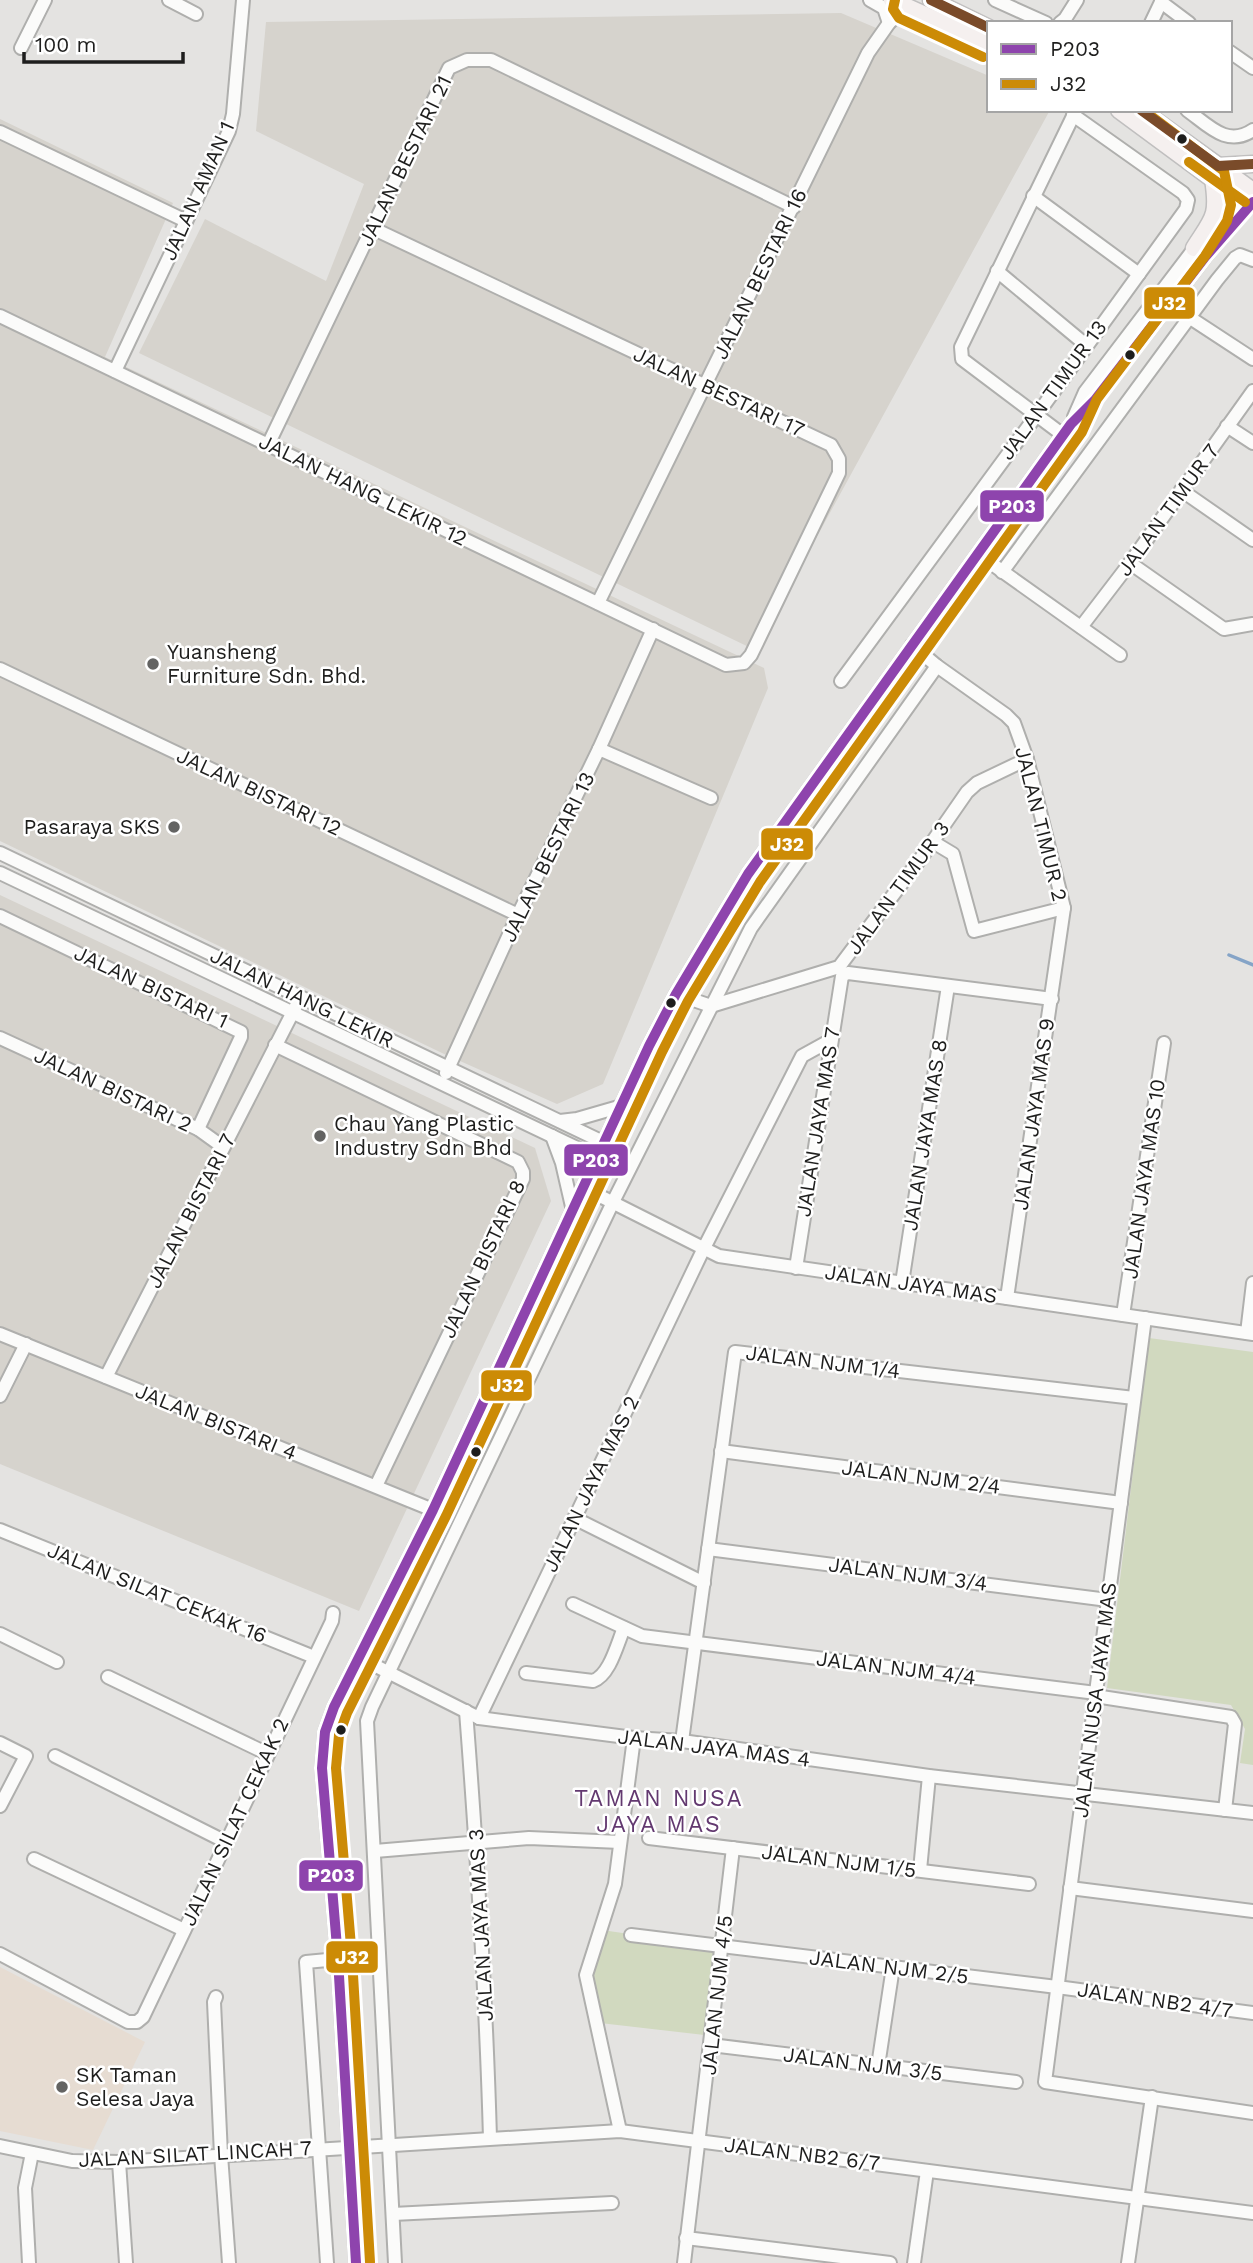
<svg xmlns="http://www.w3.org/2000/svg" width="1253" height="2263" font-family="'Work Sans',sans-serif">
  <rect width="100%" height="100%" fill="#e4e3e1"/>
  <g fill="#d6d3cd">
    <path d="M841,13L989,76V110H1050L755,650L139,353L205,219L326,281L364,184L256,131L266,22Z"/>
    <path d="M0,119L173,203L105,357L764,668L768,688L603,1084L557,1104L442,1053L0,841Z"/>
    <path d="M0,895L535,1148L551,1201L359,1611L0,1464Z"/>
  </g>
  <path fill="#e6dcd2" d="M0,1967L145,2042L93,2150L0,2131Z"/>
  <g fill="#d1d9bf">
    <path d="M1149,1338L1253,1352V1765L1240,1763L1245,1729L1231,1705L1107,1688Z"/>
    <path d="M602,1930L725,1948L713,2036L600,2023L587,1974Z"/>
  </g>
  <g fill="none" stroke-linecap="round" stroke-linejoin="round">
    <path stroke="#85a4c7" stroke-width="3.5" d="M1229,955L1253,965"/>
    <g stroke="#afafad" stroke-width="16">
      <g id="minor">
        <path d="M169,0L196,14"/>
        <path d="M870,0L884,8L889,23"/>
        <path d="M995,0L1046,23"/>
        <path d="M1161,2L1189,23"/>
        <path d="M1060,23L1065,19L1077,0"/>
        <path d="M1151,23L1162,0"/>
        <path d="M21,48L45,0"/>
        <path d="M1230,52L1253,68"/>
        <path d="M1187,110C1208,125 1227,148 1253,130"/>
        <path d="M0,132L186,221"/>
        <path d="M1033,196L1139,274"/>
        <path d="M1211,228L1237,197"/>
        <path d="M997,271L1086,345"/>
        <path d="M1169,304L1253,359"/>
        <path d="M0,316L726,665L744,663L751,655L839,473V459L831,445L372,228"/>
        <path d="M115,371L229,131L233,114L243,0"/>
        <path d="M1074,417L1085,392L1200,241"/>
        <path d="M1227,426L1253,443"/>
        <path d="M1063,435L962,359L961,347L1076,110"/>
        <path d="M268,445L449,68L467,60H491L794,207"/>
        <path d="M1181,490L1253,540"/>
        <path d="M978,554L1120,655"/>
        <path d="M1130,563L1224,629L1253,624"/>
        <path d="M1002,572L1217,280L1235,258L1240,255L1253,260"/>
        <path d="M598,603L868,53L889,23L896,16H903L943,33L961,32"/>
        <path d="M1081,627L1130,563L1253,391"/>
        <path d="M912,645L937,666L1006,715L1014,723L1027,759L1064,908L1007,1298"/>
        <path d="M0,669L518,915"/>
        <path d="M841,681L1036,416L1186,209L1188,200L1183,193L1073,115"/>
        <path d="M599,749L711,798"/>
        <path d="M933,842L953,854L974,931L1064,908"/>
        <path d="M0,853L605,1143"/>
        <path d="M0,873L598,1158"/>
        <path d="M0,916L241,1032V1037L198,1129"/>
        <path d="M676,994L711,1006L839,967L924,854L967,792L977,783L1027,759"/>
        <path d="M0,1038L198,1129L223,1147"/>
        <path d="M275,1045L518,1162L523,1172V1179L376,1486"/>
        <path d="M446,1073L518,915L599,749L653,629"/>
        <path d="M560,1121L577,1119L622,1106"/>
        <path d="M552,1136L562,1163L573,1211"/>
        <path d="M584,1188L719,1256L1253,1334"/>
        <path d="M796,1268L842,976L848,973L1052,999"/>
        <path d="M902,1283L948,986"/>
        <path d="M1123,1315L1164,1043"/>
        <path d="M1145,1318L1045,2082L1253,2113"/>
        <path d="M1247,1333L1253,1283"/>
        <path d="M0,1334L433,1510"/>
        <path d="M106,1377L296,1006"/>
        <path d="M0,1396L26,1344"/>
        <path d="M721,1451L1121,1503"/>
        <path d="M574,1518L704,1583"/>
        <path d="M0,1530L314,1657"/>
        <path d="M708,1549L1108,1600"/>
        <path d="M573,1604L642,1636L1096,1693"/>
        <path d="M0,1634L57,1662"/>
        <path d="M360,1658L479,1718L634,1738L682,1741L929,1776L1253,1813"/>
        <path d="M526,1673L593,1681C610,1675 617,1644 624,1628"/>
        <path d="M108,1677L268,1754"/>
        <path d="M1095,1696L1231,1717L1235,1724L1225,1810"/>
        <path d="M466,1711C477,1854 486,1996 490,2138"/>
        <path d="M479,1718L703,1250L802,1056L831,1040"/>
        <path d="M682,1741L735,1352L1134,1398"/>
        <path d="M0,1743L26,1756L0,1806"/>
        <path d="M55,1756L226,1842"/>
        <path d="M649,1838L1029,1884"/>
        <path d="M375,1851L529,1838L620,1842"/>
        <path d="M34,1859L184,1930"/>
        <path d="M920,1870L929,1776"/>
        <path d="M1070,1888L1253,1911"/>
        <path d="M631,1935L1057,1987L1253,2013"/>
        <path d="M0,1954L128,2022H137L143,2017L332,1621L333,1613"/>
        <path d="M216,1997L214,2002L221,2155L229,2263"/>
        <path d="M711,2045L1016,2082"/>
        <path d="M878,2066L893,1967"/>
        <path d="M620,2131L586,1975L615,1884L634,1738"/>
        <path d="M0,2146L72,2161L119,2162L620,2131L1253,2213"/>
        <path d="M119,2162L126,2263"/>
        <path d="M393,2214L612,2203"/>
        <path d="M686,2238L890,2263"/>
        <path d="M29,2263L25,2188L32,2153"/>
        <path d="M327,2263L306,1962L338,1959"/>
        <path d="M356,2263L338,1959L322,1768L325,1732L334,1707L433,1510L649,1046L676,994L748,874L1071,424L1095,400L1205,257L1249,206"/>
        <path d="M395,2263L367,1721L372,1707L613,1202L751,928L937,666"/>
        <path d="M684,2263L733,1848"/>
        <path d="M914,2263L927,2171"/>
        <path d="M1128,2263L1152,2097"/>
      </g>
    </g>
    <g stroke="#c0bfbf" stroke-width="19">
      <g id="major">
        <path d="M892,0L989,44"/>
        <path d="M931,0L989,28"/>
        <path d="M1119,110L1249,206L1253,202"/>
        <path d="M1141,110L1253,191"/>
        <path d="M1218,166L1253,164"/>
        <path d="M1194,248C1213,218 1219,217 1213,179"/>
      </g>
    </g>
    <use href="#minor" stroke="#fbfbfa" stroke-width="12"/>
    <use href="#major" stroke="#f5f0ef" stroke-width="16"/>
    <g stroke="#fff" stroke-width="16">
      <path id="bus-1" d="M356,2263L338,1959L322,1768L325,1732L334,1707L433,1510L649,1046L676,994L748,874L1071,424L1095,400L1205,257L1253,202"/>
    </g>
    <g stroke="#fff" stroke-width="16">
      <g id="bus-2">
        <path d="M895,0L893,9L899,18L983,57"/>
        <path d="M1189,162L1245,202"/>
        <path d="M370,2262L352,1958L336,1768L339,1735L347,1713L446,1516L662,1052L688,1001L760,882L1082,432L1097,399L1205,256L1227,221L1231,205L1224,171L1143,110"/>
      </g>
    </g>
    <g stroke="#fff" stroke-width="16">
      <g id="bus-3">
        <path d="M931,0L989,28"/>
        <path d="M1141,110L1218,166L1253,164"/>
      </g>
    </g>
    <use href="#bus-1" stroke="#8e44ad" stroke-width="10"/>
    <use href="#bus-2" stroke="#cc8b06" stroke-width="10"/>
    <use href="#bus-3" stroke="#7a4b2a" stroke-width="10"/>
  </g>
  <g fill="#1e1e1d" stroke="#fff" stroke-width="2.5">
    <circle cx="1182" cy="139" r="6"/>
    <circle cx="1130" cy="355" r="6"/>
    <circle cx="671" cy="1003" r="6"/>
    <circle cx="476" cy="1452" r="6"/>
    <circle cx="341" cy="1730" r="6"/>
  </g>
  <g fill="#636362" stroke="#fff" stroke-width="2.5">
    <circle cx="153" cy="664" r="7"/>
    <circle cx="174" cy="827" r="7"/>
    <circle cx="320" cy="1136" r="7"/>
    <circle cx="62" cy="2087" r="7"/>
  </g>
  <g text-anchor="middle" stroke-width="5" stroke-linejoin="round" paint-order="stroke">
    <g font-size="21" fill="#1e1e1d" stroke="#fff">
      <text transform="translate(405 161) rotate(-64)" y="7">JALAN BESTARI 21</text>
      <text transform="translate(198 191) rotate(-66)" y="7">JALAN AMAN 1</text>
      <text transform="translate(760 274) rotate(-64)" y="7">JALAN BESTARI 16</text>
      <text transform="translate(1053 390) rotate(-54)" y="7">JALAN TIMUR 13</text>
      <text transform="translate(719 392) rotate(25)" y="7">JALAN BESTARI 17</text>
      <text transform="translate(363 490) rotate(26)" y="7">JALAN HANG LEKIR 12</text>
      <text transform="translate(1168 510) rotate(-54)" y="7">JALAN TIMUR 7</text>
      <text transform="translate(259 792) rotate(25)" y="7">JALAN BISTARI 12</text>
      <text transform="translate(1041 824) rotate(76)" y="7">JALAN TIMUR 2</text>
      <text transform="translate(548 857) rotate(-64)" y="7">JALAN BESTARI 13</text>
      <text transform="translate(898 888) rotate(-54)" y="7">JALAN TIMUR 3</text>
      <text transform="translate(151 987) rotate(25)" y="7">JALAN BISTARI 1</text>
      <text transform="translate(302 998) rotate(26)" y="7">JALAN HANG LEKIR</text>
      <text transform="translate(113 1090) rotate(25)" y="7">JALAN BISTARI 2</text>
      <text transform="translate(1034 1114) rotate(-82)" y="7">JALAN JAYA MAS 9</text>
      <text transform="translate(818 1122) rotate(-81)" y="7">JALAN JAYA MAS 7</text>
      <text transform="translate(925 1135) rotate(-81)" y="7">JALAN JAYA MAS 8</text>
      <text transform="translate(1144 1179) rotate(-82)" y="7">JALAN JAYA MAS 10</text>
      <text transform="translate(191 1211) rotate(-63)" y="7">JALAN BISTARI 7</text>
      <text transform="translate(483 1259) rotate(-65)" y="7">JALAN BISTARI 8</text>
      <text transform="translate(911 1284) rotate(8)" y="7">JALAN JAYA MAS</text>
      <text transform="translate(823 1362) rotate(7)" y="7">JALAN NJM 1/4</text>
      <text transform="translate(216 1422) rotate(22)" y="7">JALAN BISTARI 4</text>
      <text transform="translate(921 1477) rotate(7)" y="7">JALAN NJM 2/4</text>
      <text transform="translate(591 1484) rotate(-64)" y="7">JALAN JAYA MAS 2</text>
      <text transform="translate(908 1574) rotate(7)" y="7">JALAN NJM 3/4</text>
      <text transform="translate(157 1593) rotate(22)" y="7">JALAN SILAT CEKAK 16</text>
      <text transform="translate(896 1668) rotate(7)" y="7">JALAN NJM 4/4</text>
      <text transform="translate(1095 1700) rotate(-83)" y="7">JALAN NUSA JAYA MAS</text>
      <text transform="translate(714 1748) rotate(7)" y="7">JALAN JAYA MAS 4</text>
      <text transform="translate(235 1822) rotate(-65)" y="7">JALAN SILAT CEKAK 2</text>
      <text transform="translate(839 1861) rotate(7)" y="7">JALAN NJM 1/5</text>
      <text transform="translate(481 1925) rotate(-93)" y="7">JALAN JAYA MAS 3</text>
      <text transform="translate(889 1967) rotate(7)" y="7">JALAN NJM 2/5</text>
      <text transform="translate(717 1995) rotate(-84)" y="7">JALAN NJM 4/5</text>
      <text transform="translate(1155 2000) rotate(8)" y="7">JALAN NB2 4/7</text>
      <text transform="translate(863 2064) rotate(7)" y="7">JALAN NJM 3/5</text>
      <text transform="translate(195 2154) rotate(-3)" y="7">JALAN SILAT LINCAH 7</text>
      <text transform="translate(802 2154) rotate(7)" y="7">JALAN NB2 6/7</text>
    </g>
    <g font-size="21" fill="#1e1e1d" stroke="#fff" text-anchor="start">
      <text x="167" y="659">Yuansheng<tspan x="167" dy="24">Furniture Sdn. Bhd.</tspan></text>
      <text x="160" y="834" text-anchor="end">Pasaraya SKS</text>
      <text x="334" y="1131">Chau Yang Plastic<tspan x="334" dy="24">Industry Sdn Bhd</tspan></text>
      <text x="76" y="2082">SK Taman<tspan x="76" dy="24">Selesa Jaya</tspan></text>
    </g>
    <g font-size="23" letter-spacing="2" fill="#633970" stroke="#fff">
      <text x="659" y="1806">TAMAN NUSA<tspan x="659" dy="26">JAYA MAS</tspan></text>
    </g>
  </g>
  <g stroke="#fff" stroke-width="2.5">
    <rect x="1143" y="286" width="53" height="34" rx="7" fill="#cc8b06"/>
    <rect x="979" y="489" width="66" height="34" rx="7" fill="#8e44ad"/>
    <rect x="760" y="827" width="54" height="34" rx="7" fill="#cc8b06"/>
    <rect x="563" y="1143" width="66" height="34" rx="7" fill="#8e44ad"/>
    <rect x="480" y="1369" width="53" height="33" rx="7" fill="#cc8b06"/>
    <rect x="298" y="1859" width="66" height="33" rx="7" fill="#8e44ad"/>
    <rect x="325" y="1940" width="54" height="34" rx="7" fill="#cc8b06"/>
  </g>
  <g font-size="19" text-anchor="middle" font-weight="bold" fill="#fff">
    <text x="1169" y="310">J32</text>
    <text x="1012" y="513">P203</text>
    <text x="787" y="851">J32</text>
    <text x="596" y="1167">P203</text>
    <text x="507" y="1392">J32</text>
    <text x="331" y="1882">P203</text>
    <text x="352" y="1964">J32</text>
  </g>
  <rect x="987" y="21" width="245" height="91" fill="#ffffff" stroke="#a5a5a5" stroke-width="2"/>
  <rect x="1001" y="44" width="35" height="10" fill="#8e44ad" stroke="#a5a5a5" stroke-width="2"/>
  <text x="1050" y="56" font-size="21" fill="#1e1e1d">P203</text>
  <rect x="1001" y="79" width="35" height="10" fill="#cc8b06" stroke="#a5a5a5" stroke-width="2"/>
  <text x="1050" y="91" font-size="21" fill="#1e1e1d">J32</text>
  <path d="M24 52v10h159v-10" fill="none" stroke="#1e1e1d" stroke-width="3.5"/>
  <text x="35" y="52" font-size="21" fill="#1e1e1d" stroke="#ffffff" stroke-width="5" paint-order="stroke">100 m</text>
</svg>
